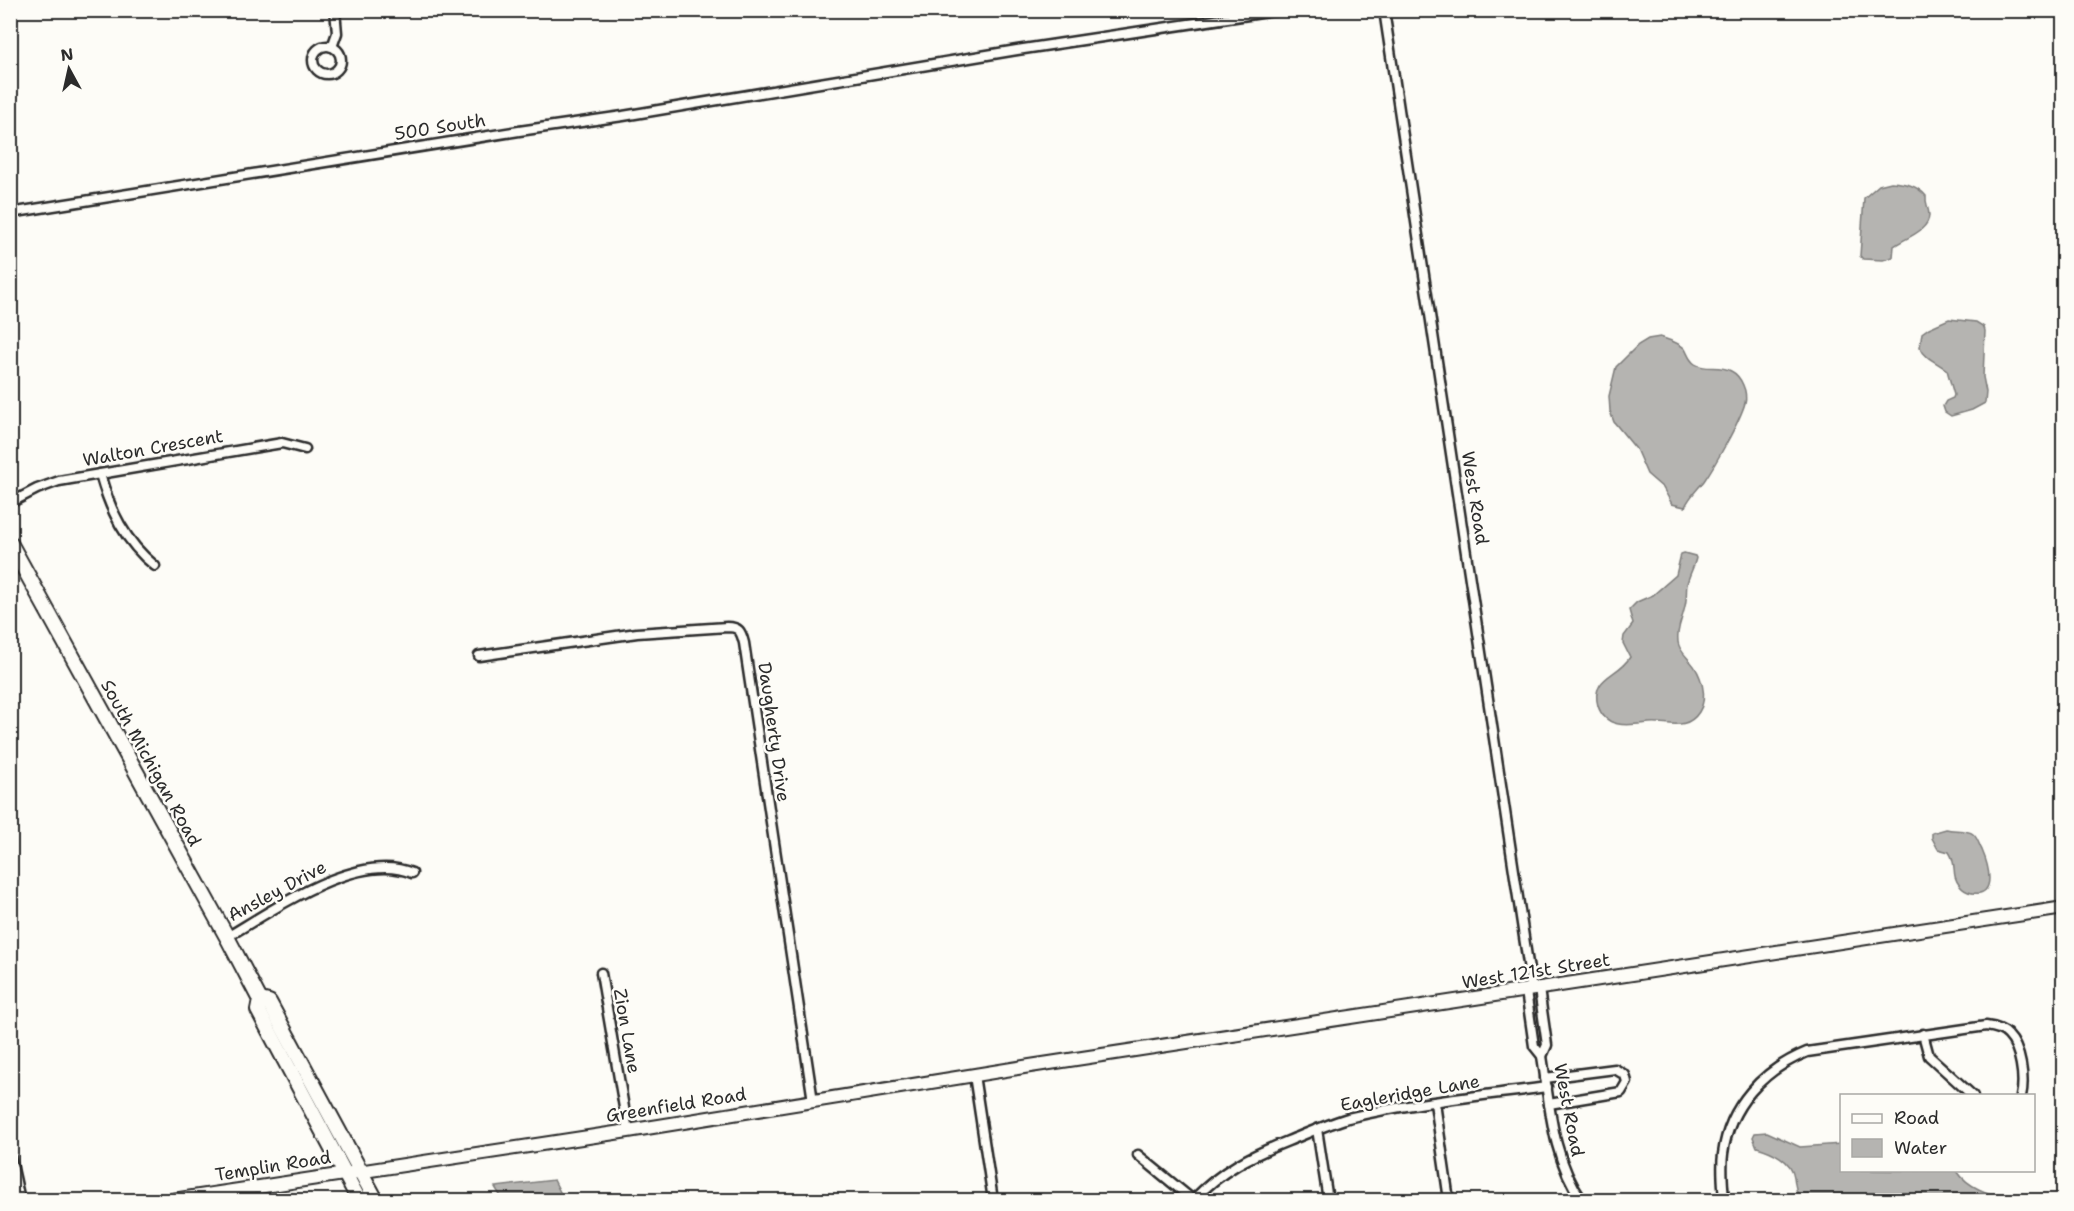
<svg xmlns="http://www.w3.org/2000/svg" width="2074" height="1211" font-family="'Shantell Sans',sans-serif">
  <rect width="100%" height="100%" fill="#fdfcf7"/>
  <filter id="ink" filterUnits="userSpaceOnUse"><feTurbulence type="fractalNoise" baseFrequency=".0167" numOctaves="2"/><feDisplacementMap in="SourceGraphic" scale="12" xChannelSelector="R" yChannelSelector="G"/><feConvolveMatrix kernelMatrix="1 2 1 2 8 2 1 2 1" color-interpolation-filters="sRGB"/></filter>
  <g filter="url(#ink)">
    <g fill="#b5b4b1" stroke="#7e7d7b" stroke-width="1.5">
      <path d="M1891,182C1905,183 1917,185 1926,196C1925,204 1929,208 1929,215C1929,231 1905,238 1894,246L1893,257L1883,260L1863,259L1860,256L1864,198L1879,185Z"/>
      <path d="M1949,319L1976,322L1984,327L1985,331L1983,377L1986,392L1985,403L1972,410L1951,416L1945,412L1943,406L1946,401L1953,398L1954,395L1947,370C1937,362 1925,359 1920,347L1922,333L1929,328Z"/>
      <path d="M1660,337C1668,340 1679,342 1685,349C1688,354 1689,360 1695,364C1706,371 1719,364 1731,371C1741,376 1748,392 1745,403C1740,421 1715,465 1704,481C1697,490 1689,497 1685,507L1672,504L1663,488L1647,474L1636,449L1614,422L1610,411L1609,396L1616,367L1638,345L1648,339Z"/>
      <path d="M1684,553L1695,556L1696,558C1694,567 1689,575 1687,584C1686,591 1687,599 1685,606C1683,618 1676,629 1678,642C1679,650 1685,655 1690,661C1701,673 1709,697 1699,712C1686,732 1667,721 1649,723C1630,725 1606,730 1598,706C1590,677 1619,676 1630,657L1623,643L1624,636L1633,624L1629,610L1637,602L1653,595L1676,575L1681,554Z"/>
      <path d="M1946,829C1954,831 1968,829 1973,834C1978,838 1979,845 1982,850C1988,864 1998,897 1972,893C1967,892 1963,890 1960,886C1950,874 1958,865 1949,852L1938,849L1932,838V833Z"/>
      <path d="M1767,1132L1800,1147L1841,1144L1842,1170L1957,1171C1969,1189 1990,1194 2011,1200H1800C1796,1192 1795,1186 1794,1177C1792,1160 1771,1151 1757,1147L1753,1137L1755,1133Z"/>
      <path d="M554,1180L564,1200H503L495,1187Z"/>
    </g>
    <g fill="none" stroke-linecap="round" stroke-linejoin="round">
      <g stroke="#2b2b2b" stroke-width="13">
        <g id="street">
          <path d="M1384,10L1532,990"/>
          <circle cx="327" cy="60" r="14"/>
          <path d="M332,47L337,33L335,10"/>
          <path d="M10,213L519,131L623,116L1017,50L1281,10"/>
          <path d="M100,474C110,510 125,542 155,566"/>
          <path d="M10,503L37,489L59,481L282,443L305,449"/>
          <path d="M479,656L637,633L727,627C739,627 741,631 744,643L813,1101"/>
          <path d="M227,937C273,910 358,850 412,873"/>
          <path d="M601,973L628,1131"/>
          <path d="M1539,989L1547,1045L1542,1056"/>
          <path d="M1526,991L1534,1046L1542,1056C1550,1106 1552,1158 1582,1200"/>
          <path d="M1923,1034L1929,1056L1973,1096"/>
          <path d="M974,1075L993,1200"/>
          <path d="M1545,1078L1615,1069L1625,1075L1627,1082L1621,1092L1549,1104"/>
          <path d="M1435,1103L1449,1200"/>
          <path d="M1317,1129L1328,1200"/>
          <path d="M10,1155L20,1200"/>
          <path d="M1138,1155L1193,1200"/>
          <path d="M1193,1200C1222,1170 1250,1156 1288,1141C1308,1133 1328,1124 1348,1118C1413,1102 1481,1096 1547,1087"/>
          <path d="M1724,1200C1723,1185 1721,1169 1723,1154C1729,1106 1763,1070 1807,1052L1986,1026C1994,1027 2003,1029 2008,1035C2021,1048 2025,1079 2021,1096"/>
        </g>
      </g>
      <g stroke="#2b2b2b" stroke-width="16">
        <path id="secondary" d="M173,1200L628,1131L1030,1066L2064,908"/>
      </g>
      <g stroke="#2b2b2b" stroke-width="18">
        <g id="primary">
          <path d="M10,543L227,937L260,1000L258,1010L359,1200"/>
          <path d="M260,1000L269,1002L376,1200"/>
        </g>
      </g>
      <use href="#street" stroke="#fdfcf7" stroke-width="8"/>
      <use href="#secondary" stroke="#fdfcf7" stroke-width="12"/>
      <use href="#primary" stroke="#fdfcf7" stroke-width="14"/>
    </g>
  </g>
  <g text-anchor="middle" stroke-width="5" stroke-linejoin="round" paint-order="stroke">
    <g font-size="18" fill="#2b2b2b" stroke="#fdfcf7">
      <text transform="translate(440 127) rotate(-9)" y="6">500 South</text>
      <text transform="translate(153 448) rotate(-10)" y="6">Walton Crescent</text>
      <text transform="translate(1475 498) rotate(81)" y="6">West Road</text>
      <text transform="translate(774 732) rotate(82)" y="6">Daugherty Drive</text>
      <text transform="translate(151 763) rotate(61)" y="6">South Michigan Road</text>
      <text transform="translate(277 891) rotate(-28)" y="6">Ansley Drive</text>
      <text transform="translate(1536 971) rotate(-9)" y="6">West 121st Street</text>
      <text transform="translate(627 1031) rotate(80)" y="6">Zion Lane</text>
      <text transform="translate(1410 1093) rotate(-10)" y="6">Eagleridge Lane</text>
      <text transform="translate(676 1105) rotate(-9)" y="6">Greenfield Road</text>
      <text transform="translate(1569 1110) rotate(79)" y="6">West Road</text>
      <text transform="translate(273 1166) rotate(-9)" y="6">Templin Road</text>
    </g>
  </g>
  <rect width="2074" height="1211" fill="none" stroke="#fdfcf7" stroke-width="36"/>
  <rect x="18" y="18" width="2038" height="1175" fill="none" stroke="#2b2b2b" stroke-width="2" filter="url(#ink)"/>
  <rect x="1840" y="1094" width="195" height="78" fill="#fdfcf7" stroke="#a9a8a5" stroke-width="1.5"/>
  <rect x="1852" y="1114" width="30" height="9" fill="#fdfcf7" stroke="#a9a8a5" stroke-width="1.5"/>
  <text x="1894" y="1124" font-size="18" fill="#2b2b2b">Road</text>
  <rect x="1852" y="1139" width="30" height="18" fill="#b5b4b1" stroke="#a9a8a5" stroke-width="1.5"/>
  <text x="1894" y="1154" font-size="18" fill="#2b2b2b">Water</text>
  <g transform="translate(69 69) rotate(352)" stroke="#fdfcf7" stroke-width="4.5" paint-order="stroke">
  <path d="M0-4.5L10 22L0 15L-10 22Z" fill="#2b2b2b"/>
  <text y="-9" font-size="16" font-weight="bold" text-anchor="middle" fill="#2b2b2b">N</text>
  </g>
</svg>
